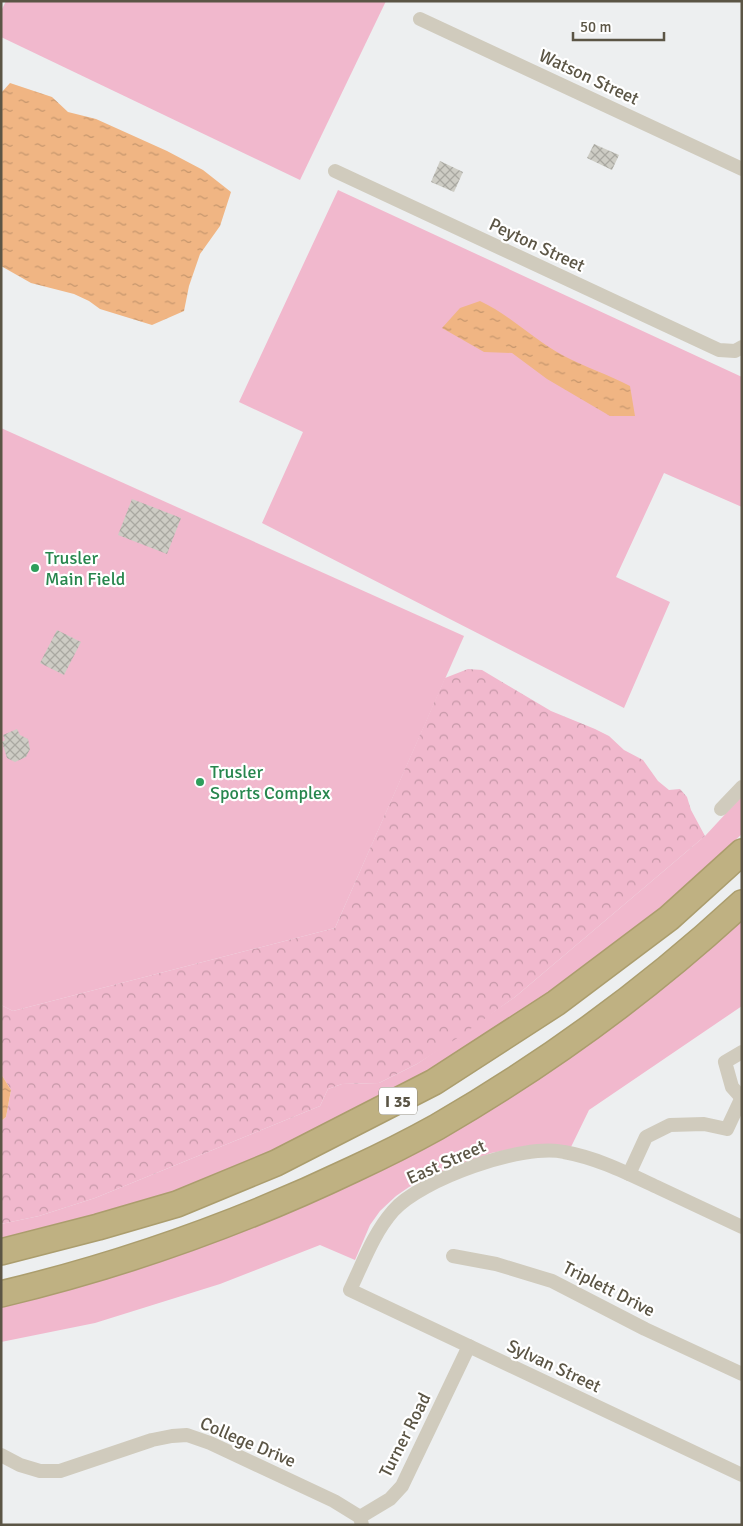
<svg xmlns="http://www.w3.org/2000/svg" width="743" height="1526" font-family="Signika,sans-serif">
  <defs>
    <pattern id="forest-crowns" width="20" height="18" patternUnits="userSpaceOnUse" patternTransform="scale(1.25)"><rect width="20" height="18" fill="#f1b8cd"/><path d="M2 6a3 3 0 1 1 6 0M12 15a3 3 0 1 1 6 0" fill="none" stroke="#c698a8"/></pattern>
    <pattern id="water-ripples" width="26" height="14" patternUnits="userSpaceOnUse" patternTransform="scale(1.25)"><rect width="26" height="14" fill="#f0b583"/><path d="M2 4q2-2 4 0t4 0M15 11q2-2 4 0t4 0" fill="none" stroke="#c5966d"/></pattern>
    <pattern id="building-cross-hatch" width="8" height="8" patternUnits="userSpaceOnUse" patternTransform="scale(1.25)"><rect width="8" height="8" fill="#cdccc4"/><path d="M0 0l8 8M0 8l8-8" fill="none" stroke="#a9a8a1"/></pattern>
  </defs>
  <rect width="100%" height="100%" fill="#edeff0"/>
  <g fill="#f1b8cd">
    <path d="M6,1H386L300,180L1,37V11Z"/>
    <path d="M338,190L742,377V507L664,473L616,577L670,602L624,708L262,523L303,432L239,402Z"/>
    <path d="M1,428L464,636L335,928L13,1011L1,1005Z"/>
    <path d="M742,796V834L651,918L599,960L411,1084L225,1174L162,1196L1,1244V1224L39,1216L95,1198L320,1106L328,1089L342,1084L379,1083L417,1064L515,997L705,836Z"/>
    <path d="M742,918V1006L589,1110L571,1147L518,1148L491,1153L409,1187L396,1196L380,1211L370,1225L355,1260L320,1245L220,1284L95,1323L1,1342V1305C48,1293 94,1282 140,1268C233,1239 323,1200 408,1155Z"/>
  </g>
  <path fill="url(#forest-crowns)" d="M468,669L482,670L551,711L595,729L609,736L624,750L643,760L658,781L669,790L680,789L687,797L691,810L705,836L515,997L459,1037L417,1064L379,1083L342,1084L328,1089L320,1106L95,1198L39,1216L1,1224V1121L6,1117L11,1090L1,1074V1005L13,1011L335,928L445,678Z"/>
  <g fill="url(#water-ripples)">
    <path d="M10,83L52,97L68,112L96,119L167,151L203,170L231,192L220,226L200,254L189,286L184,311L152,325L100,309L89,301L74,294L31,283L1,266V93Z"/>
    <path d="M480,301C510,315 534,340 564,356C585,367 609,375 630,386L635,416H610L547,379L512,353L484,352L442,328L460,308Z"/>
    <path d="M1,1074L11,1090L6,1117L1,1121Z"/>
  </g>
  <g fill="url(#building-cross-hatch)">
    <path d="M594,144L619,155L612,170L587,158Z"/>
    <path d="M440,161L463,172L454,192L431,182Z"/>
    <path d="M132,499L181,518L167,554L118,535Z"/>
    <path d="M57,630L81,642L64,675L40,663Z"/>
    <path d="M17,729L20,735L28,739L30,749L26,757L15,762L7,758L2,742L5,740L3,735Z"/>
  </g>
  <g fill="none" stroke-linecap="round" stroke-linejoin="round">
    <g stroke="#ab9d6d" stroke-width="28">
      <g id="highway">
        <path d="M1,1252L98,1227L177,1204L276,1163L434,1082L556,1003L669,918L742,852"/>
        <path d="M1,1294C122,1265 241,1223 354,1169C382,1156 410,1142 437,1127C546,1064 649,989 742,903"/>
      </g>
    </g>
    <g stroke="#d0cbbd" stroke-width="14">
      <path d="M420,19L742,169"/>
      <path d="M335,171L719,350L735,351L742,347"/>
      <path d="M721,809L742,787"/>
      <path d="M741,1097L732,1087L725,1062L742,1052"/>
      <path d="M629,1174L646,1137L670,1125L704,1124L727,1129L742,1097"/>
      <path d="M742,1227C714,1214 687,1201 659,1188C629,1174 598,1158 564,1152C523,1143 421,1179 393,1211C373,1234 363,1263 350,1290L742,1475"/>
      <path d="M453,1256L496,1264L552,1281L645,1329L742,1374"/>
      <path d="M1,1455L20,1465L40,1471H60L152,1440L172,1436L187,1435L210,1443L334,1501L360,1517"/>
      <path d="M362,1525L360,1517L390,1499L402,1486L469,1346"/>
    </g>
    <use href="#highway" stroke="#bfb182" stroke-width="25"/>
  </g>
  <g fill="#2e9e5b" stroke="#fff" stroke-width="2">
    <circle cx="35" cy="568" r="5"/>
    <circle cx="200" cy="782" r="5"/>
  </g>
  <g text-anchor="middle" stroke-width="4.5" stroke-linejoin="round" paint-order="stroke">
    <rect fill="#fff" stroke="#8c887d" stroke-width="1" x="379" y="1087.5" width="38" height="27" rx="4"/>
    <g font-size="16" font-weight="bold" fill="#5b5545">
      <text x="398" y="1107">I 35</text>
    </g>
    <g font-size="18" fill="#5b5545" stroke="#fff">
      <text transform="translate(589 77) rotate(25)" y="6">Watson Street</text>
      <text transform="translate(537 245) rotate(25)" y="6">Peyton Street</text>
      <text transform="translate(446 1162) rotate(-24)" y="6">East Street</text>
      <text transform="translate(609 1289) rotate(27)" y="6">Triplett Drive</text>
      <text transform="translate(554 1366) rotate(25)" y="6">Sylvan Street</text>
      <text transform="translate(405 1435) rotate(-63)" y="6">Turner Road</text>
      <text transform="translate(248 1442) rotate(23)" y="6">College Drive</text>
    </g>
    <g font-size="18" fill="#27864d" stroke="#fff" text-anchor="start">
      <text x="45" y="564">Trusler<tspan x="45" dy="21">Main Field</tspan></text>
      <text x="210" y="778">Trusler<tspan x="210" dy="21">Sports Complex</tspan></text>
    </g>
  </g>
  <rect width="743" height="1526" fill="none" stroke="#5b5545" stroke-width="5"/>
  <path d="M573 32v8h91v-8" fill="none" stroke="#5b5545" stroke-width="2.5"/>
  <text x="580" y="32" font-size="15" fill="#5b5545" stroke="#ffffff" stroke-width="4" paint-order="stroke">50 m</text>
</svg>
